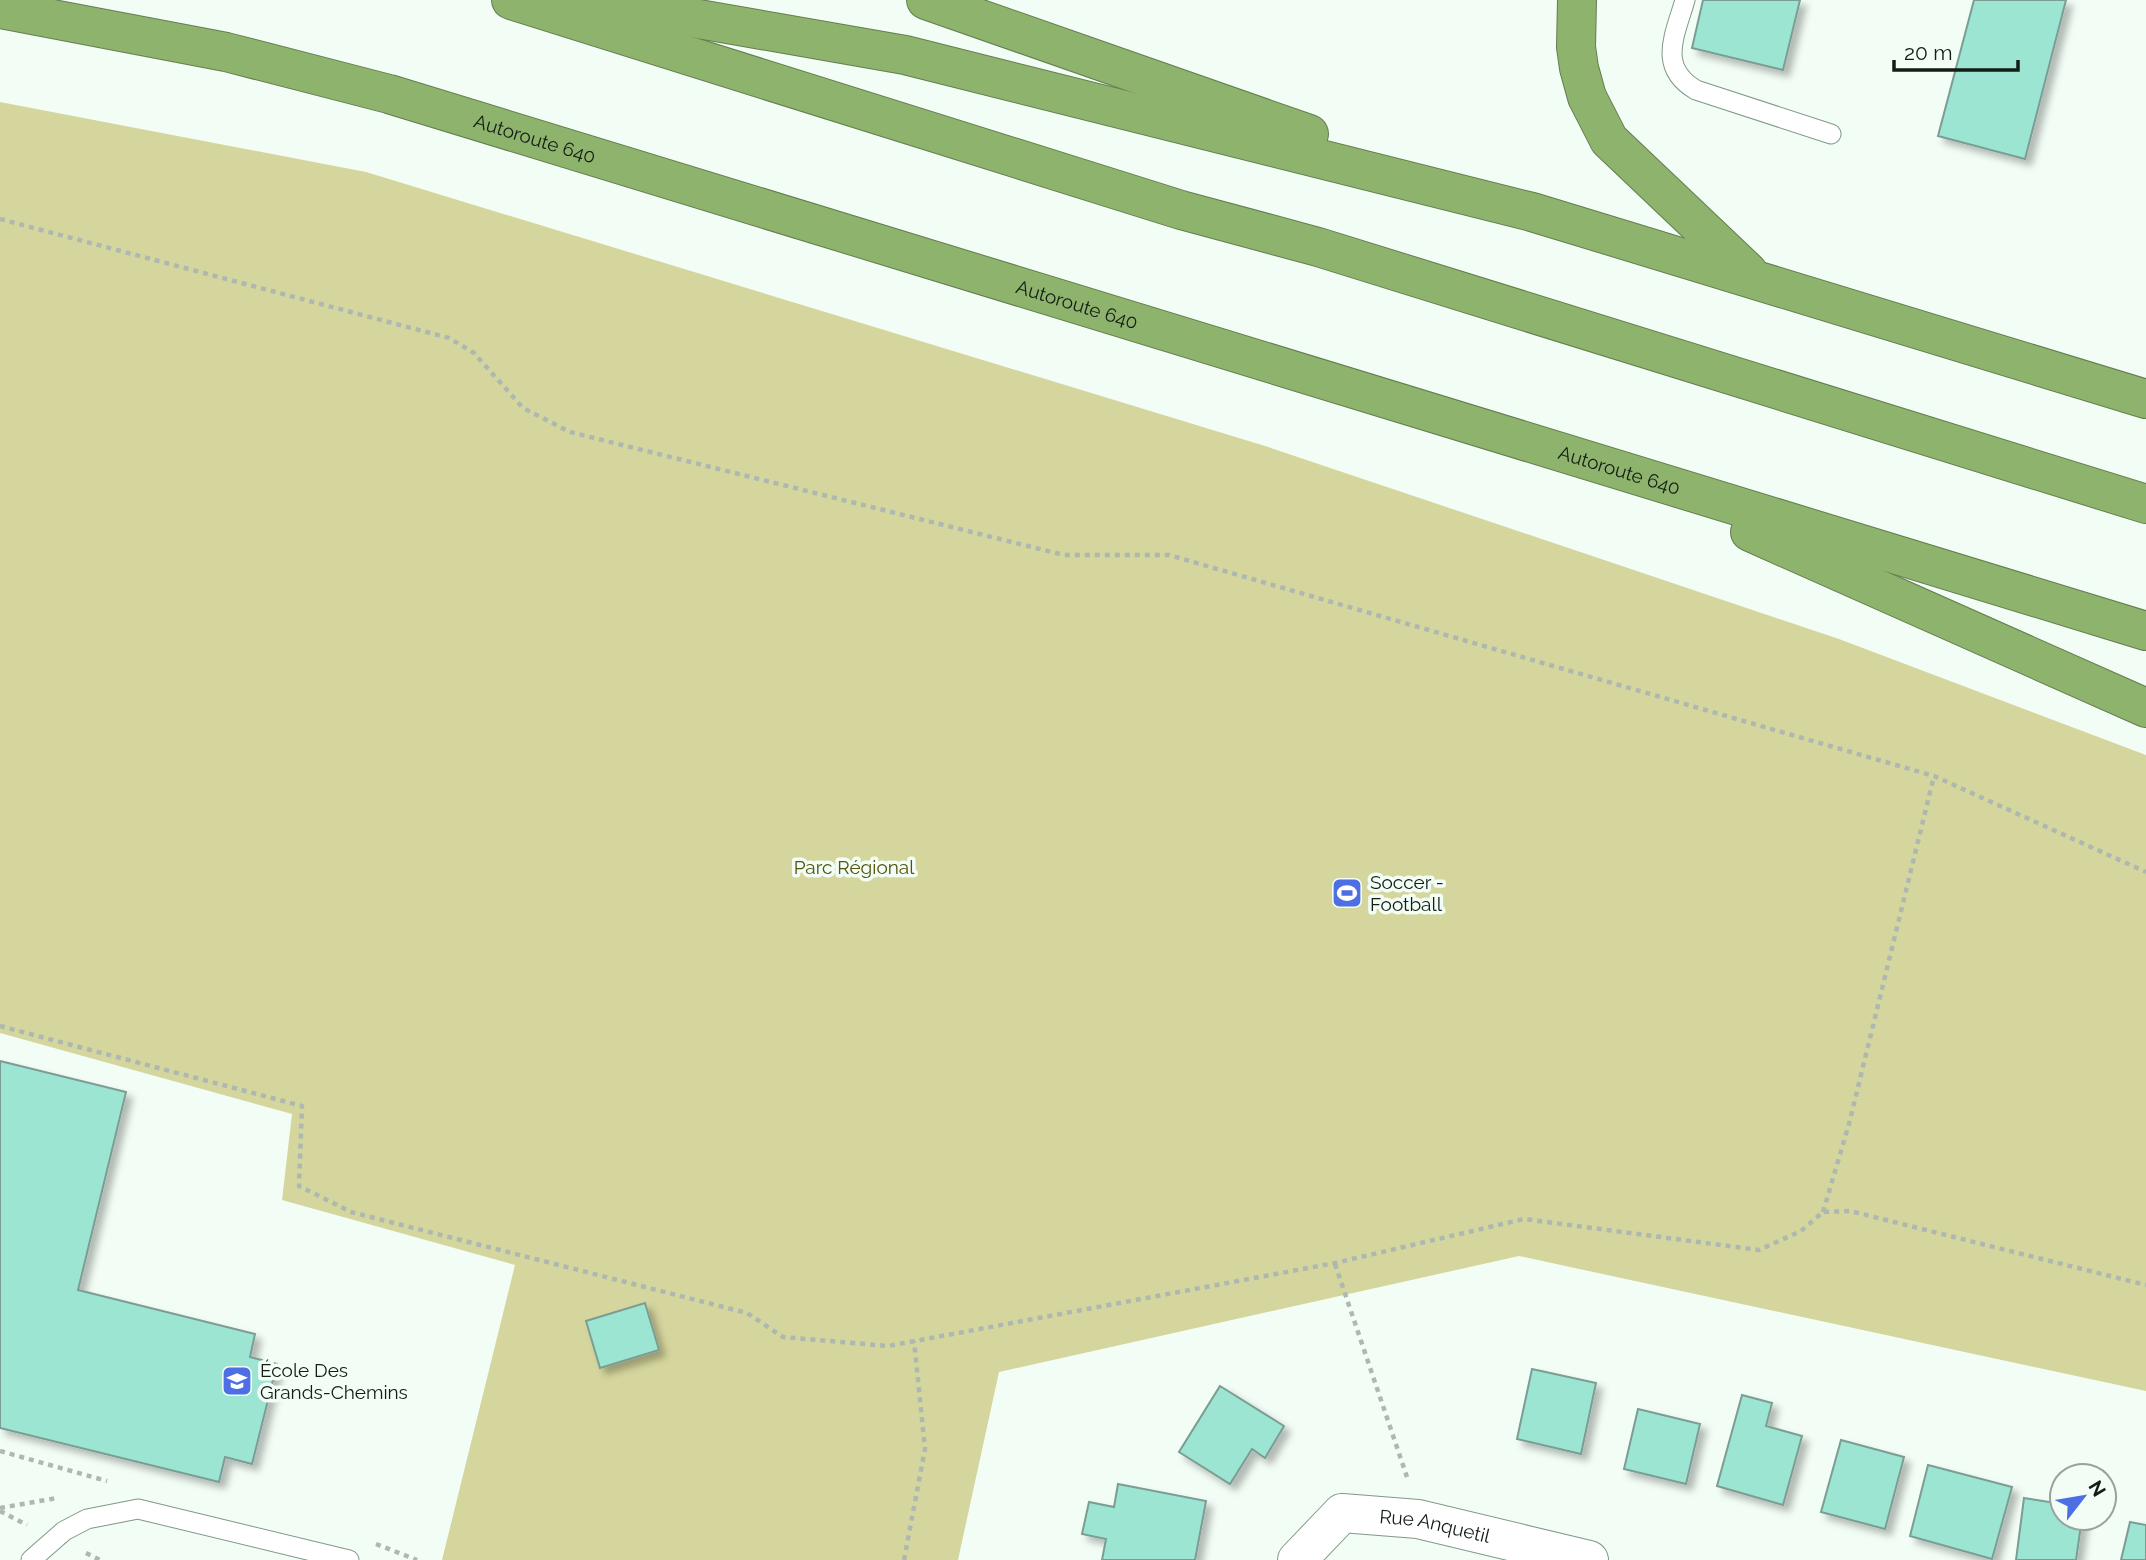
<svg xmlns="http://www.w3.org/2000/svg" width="2146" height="1560" font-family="Raleway,sans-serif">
  <defs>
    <filter id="shadow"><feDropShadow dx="6" dy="6" stdDeviation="3.5" flood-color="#0004"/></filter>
  </defs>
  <rect width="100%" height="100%" fill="#f2fdf5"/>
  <path fill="#d5d69d" d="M0,102L366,172L1265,446L1839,639L2146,755V1391L1519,1256L999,1372L958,1560H442L515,1265L282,1200L292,1114L0,1033Z"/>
  <g fill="#9de5d3" stroke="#7c9d94" stroke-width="2" filter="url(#shadow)">
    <path d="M1703,0H1800L1783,70L1692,48Z"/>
    <path d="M1974,0H2066L2025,159L1938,136Z"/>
    <path d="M0,1061L126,1092L78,1290L255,1334L250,1357L277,1364L252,1464L225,1457L219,1482L0,1428Z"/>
    <path d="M645,1303L659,1350L600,1368L586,1321Z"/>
    <path d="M1532,1369L1596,1383L1581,1454L1517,1439Z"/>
    <path d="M1220,1386L1284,1426L1265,1458L1252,1449L1230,1484L1179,1452Z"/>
    <path d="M1742,1395L1772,1403L1766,1426L1802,1436L1783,1505L1717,1486Z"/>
    <path d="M1638,1409L1700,1424L1686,1484L1624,1469Z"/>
    <path d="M1841,1440L1904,1457L1885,1529L1821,1512Z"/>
    <path d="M1928,1465L2012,1487L1992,1559L1910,1536Z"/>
    <path d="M1118,1484L1206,1501L1195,1560H1102L1106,1539L1082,1534L1089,1502L1114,1507Z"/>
    <path d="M2024,1498L2062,1504V1518H2082L2076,1560H2016Z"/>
    <path d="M2130,1522L2146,1525V1560H2121Z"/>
  </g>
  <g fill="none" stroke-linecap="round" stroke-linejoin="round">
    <g stroke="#809987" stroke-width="21">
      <g id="lane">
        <path d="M1685,0C1675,35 1657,67 1696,90L1831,134"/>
        <path d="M31,1560L64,1531L87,1519L138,1509L349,1560"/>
      </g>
    </g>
    <g stroke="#809987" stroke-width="40">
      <g id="street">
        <path id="s1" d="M1297,1560L1342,1513L1418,1519L1589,1560"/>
      </g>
    </g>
    <g stroke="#637e4f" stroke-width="40">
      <g id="highway">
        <path d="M511,0L1181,210L1318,247L2146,504"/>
        <path d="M590,0L905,55L1532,212L2146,399"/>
        <path d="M926,0L1309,134"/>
        <path d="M1577,0L1576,47L1579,68L1587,97L1609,140L1748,272"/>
        <path id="s2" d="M0,9L226,52L389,94L2146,631"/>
        <path d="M1750,532L2146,708"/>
      </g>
    </g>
    <g stroke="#adb8b0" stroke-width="4.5" stroke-dasharray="5 5" stroke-linecap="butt">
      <path d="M0,219L449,338L474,353L523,408L570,432L1064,555H1169L1934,776L2146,872"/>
      <path d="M0,1026L302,1106L299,1186L351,1212L747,1313L783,1337L888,1346L1335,1263L1524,1219L1759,1250L1801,1231L1823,1212L1850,1211L2146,1285"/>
      <path d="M1823,1212L1849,1124L1934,776"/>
      <path d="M1335,1264L1407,1477"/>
      <path d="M0,1451L107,1481"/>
      <path d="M0,1508L57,1498"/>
      <path d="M0,1511L27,1525"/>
      <path d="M376,1544L417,1560"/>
      <path d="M86,1553L100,1560"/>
      <path d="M904,1560L925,1449L914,1341"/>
    </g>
    <use href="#lane" stroke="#fff" stroke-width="19"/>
    <use href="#street" stroke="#fff" stroke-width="38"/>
    <use href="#highway" stroke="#8eb36d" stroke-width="38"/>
  </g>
  <defs>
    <g id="stadium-square" transform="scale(1.575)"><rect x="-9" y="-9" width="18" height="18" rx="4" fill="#4d6fe3" stroke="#f2fdf5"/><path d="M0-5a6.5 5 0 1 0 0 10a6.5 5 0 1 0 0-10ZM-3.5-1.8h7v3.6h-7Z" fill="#fff"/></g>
    <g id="school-square" transform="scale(1.575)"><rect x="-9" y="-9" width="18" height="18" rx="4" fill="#4d6fe3" stroke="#f2fdf5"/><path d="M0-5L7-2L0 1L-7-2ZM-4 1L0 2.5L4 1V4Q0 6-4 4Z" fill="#fff"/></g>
  </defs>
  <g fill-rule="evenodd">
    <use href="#stadium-square" x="1347" y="893"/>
    <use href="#school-square" x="237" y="1381"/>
  </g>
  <g text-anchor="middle" stroke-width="7" stroke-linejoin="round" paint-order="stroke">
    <g font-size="19" fill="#131d16" stroke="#f2fdf5">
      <text dy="7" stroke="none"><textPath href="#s2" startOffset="551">Autoroute 640</textPath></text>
      <text dy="7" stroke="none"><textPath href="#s2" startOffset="1118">Autoroute 640</textPath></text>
      <text dy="7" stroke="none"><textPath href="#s2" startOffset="1685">Autoroute 640</textPath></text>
      <text dy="7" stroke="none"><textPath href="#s1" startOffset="159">Rue Anquetil</textPath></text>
    </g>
    <g font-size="19" fill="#54530f" stroke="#f2fdf5">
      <text x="854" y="874">Parc Régional</text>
    </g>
    <g font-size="19" fill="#131d16" stroke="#f2fdf5" text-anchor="start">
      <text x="1370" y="889">Soccer -<tspan x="1370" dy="22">Football</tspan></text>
      <text x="260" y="1377">École Des<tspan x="260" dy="22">Grands-Chemins</tspan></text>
    </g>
  </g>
  <g transform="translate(2083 1497) rotate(59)"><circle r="33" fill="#f2fdf5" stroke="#99a39c" stroke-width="2"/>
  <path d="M0-5L12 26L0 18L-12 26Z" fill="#4d6fe3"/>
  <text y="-10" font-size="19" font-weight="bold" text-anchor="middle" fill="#131d16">N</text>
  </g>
  <path d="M1894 60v10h124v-10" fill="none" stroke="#131d16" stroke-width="3.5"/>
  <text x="1904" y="60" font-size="21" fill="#131d16" stroke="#f2fdf5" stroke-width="5" paint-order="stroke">20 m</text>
</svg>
